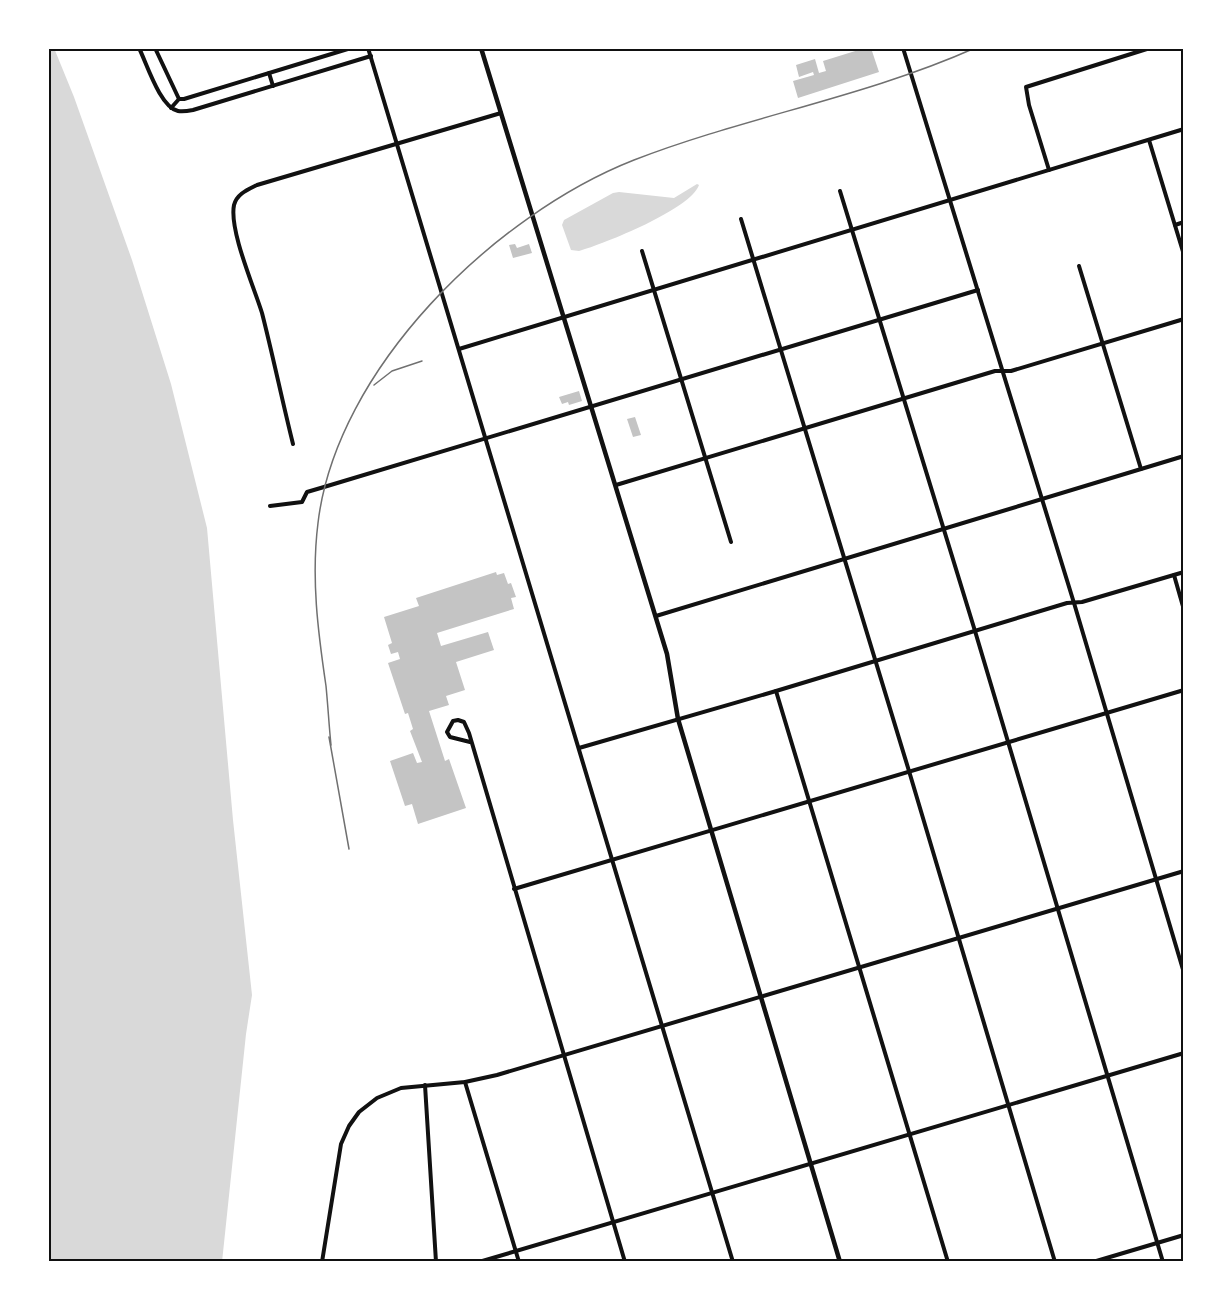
<svg xmlns="http://www.w3.org/2000/svg" width="1232" height="1310" font-family="'Zilla Slab',serif">
  <rect width="100%" height="100%" fill="#fff"/>
  <g fill="#d9d9d9">
    <path d="M48,48H54L74,97L132,260L171,384L207,528L233,820L252,995L246,1034L222,1262H48Z"/>
    <path d="M697,184L699,185C691,209 604,244 579,251L571,250L562,225L564,220L613,193L619,192L674,198Z"/>
  </g>
  <g fill="#c4c4c4">
    <path d="M865,48H871L879,72L798,98L793,81L814,75L813,72L799,77L796,65L815,59L819,73L826,71L823,61Z"/>
    <path d="M515,244L517,248L529,244L532,253L513,258L509,245Z"/>
    <path d="M579,391L582,401L569,405L568,402L562,404L559,397Z"/>
    <path d="M635,417L641,435L633,437L627,419Z"/>
    <path d="M496,572L497,575L504,573L508,584L511,583L516,597L511,598L514,609L437,633L441,646L488,632L494,650L456,662L465,690L446,696L449,705L429,711L445,761L449,759L466,808L418,824L412,804L405,806L390,761L413,753L417,763L422,762L410,731L413,729L408,713L405,714L388,663L400,659L398,652L391,654L388,645L392,643L384,617L419,606L416,598Z"/>
  </g>
  <g fill="none" stroke-linecap="round" stroke-linejoin="round">
    <g stroke="#111" stroke-width="4">
      <path d="M139,48C147,64 160,107 178,111C183,112 188,111 193,110L371,56"/>
      <path d="M155,48L179,99"/>
      <path d="M368,48L733,1262"/>
      <path d="M903,48L1074,603L1184,973"/>
      <path d="M269,73L273,86"/>
      <path d="M179,99H184L351,48"/>
      <path d="M171,108L179,99"/>
      <path d="M1149,140L1184,255"/>
      <path d="M1049,170L1029,105L1026,87L1150,48"/>
      <path d="M840,191L975,631L1163,1262"/>
      <path d="M741,219L909,771L1055,1262"/>
      <path d="M1175,225L1184,222"/>
      <path d="M642,251L731,542"/>
      <path d="M1079,266L1141,469"/>
      <path d="M459,349L1184,129"/>
      <path d="M293,444C282,400 273,356 262,313C254,287 229,230 234,205C237,194 247,190 257,185L501,113"/>
      <path d="M616,485L995,371H1011L1184,319"/>
      <path d="M270,506L302,502L307,492L324,487L978,290"/>
      <path d="M1174,575L1184,610"/>
      <path d="M656,616L1184,456"/>
      <path d="M776,691L948,1262"/>
      <path d="M470,742L450,737L447,732L453,721L458,720L464,722L469,733L625,1262"/>
      <path d="M579,748L776,691L1067,603L1082,602L1184,572"/>
      <path d="M514,889L1184,690"/>
      <path d="M465,1082L519,1262"/>
      <path d="M425,1085L436,1262"/>
      <path d="M322,1262L341,1144L349,1126L359,1112L377,1098L401,1088L465,1082L497,1075L1184,871"/>
      <path d="M479,1262L1184,1053"/>
      <path d="M1093,1262L1184,1235"/>
    </g>
    <path stroke="#111" stroke-width="4.5" d="M481,48L667,654L678,719L840,1262"/>
    <g stroke="#707070" stroke-width="1.5">
      <path d="M374,385L392,371L422,361"/>
      <path d="M329,737L349,849"/>
      <path d="M331,745C329,726 328,706 326,686C318,632 311,578 318,523C336,369 494,215 634,160C745,117 865,97 975,48"/>
    </g>
  </g>
  <rect width="1232" height="1310" fill="none" stroke="#ffffff" stroke-width="99"/>
  <rect x="50" y="50" width="1132" height="1210" fill="none" stroke="#111" stroke-width="2"/>
</svg>
